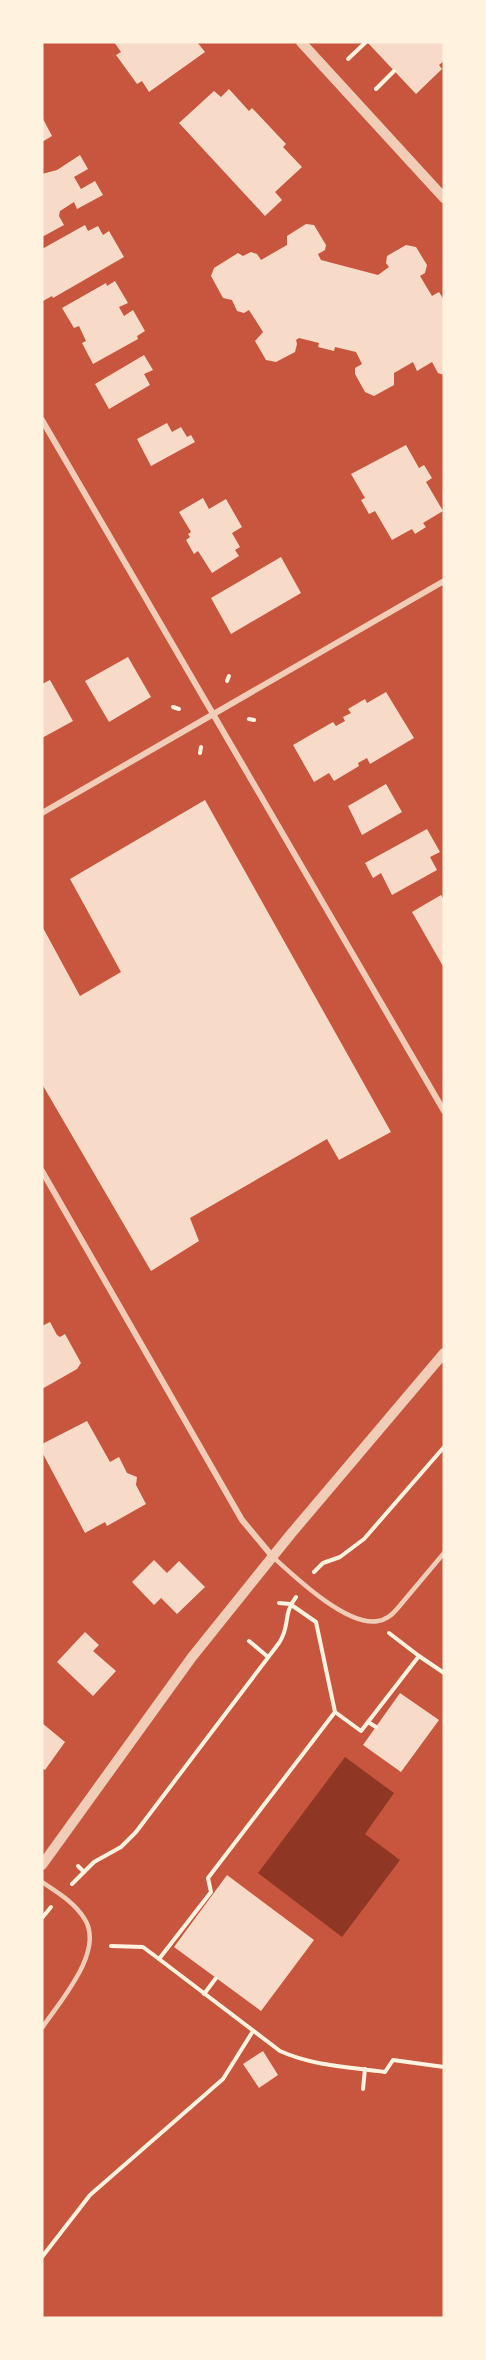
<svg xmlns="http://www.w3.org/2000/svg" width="486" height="2360" font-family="Karla,sans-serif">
  <rect width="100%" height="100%" fill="#c8553d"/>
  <path fill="#8f3625" d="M345,1757L394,1793L365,1834L400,1860L342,1937L258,1873Z"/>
  <g fill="#f7dbc8">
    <path d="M114,42H197L205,52L149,92L142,81L137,84L116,55L121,52Z"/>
    <path d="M367,42H444V61L439,65L442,69L416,94Z"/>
    <path d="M229,89L249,111L252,108L286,144L283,147L302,167L275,192L282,200L265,216L179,123L214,91L221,97Z"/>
    <path d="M42,117L52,136L42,142Z"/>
    <path d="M80,155L88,169L74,177L81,189L95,181L103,195L77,209L74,202L60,211L59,216L64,225L42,237V174L57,170Z"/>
    <path d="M306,224L314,225L326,245L325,250L318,254L321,260L378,275L389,267L386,263L387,256L406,245L416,247L427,265L425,273L420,276L432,296L439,292L444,300V375L438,373L432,362L417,371L413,362L394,373V385L374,396L365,392L355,374V368L362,364L356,352L335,347L334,351L318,347L319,343L299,338L296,340L297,344L295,352L276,362L266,360L255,341L263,332L249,310L244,313L237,311L232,300L223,298L211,276L214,268L238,253L243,256L251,252L257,254L261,260L287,245V236Z"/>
    <path d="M85,225L88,231L98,226L103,235L109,231L124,257L53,298L52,296L43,301L42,249Z"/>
    <path d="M115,281L128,303L119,307L124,316L133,310L145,331L137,336L138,339L93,364L82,343L86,341L79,326L74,328L62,308L106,283L107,286Z"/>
    <path d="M144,355L153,370L144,374L150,385L109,409L95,384Z"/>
    <path d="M167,423L172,432L181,427L187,437L191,435L195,442L151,466L137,439Z"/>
    <path d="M406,445L419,468L424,465L432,478L426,482L443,511L423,523L426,527L415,534L412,529L392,540L375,511L369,514L361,500L365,498L351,474Z"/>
    <path d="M203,498L209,509L226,499L242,527L232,533L240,547L235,550L239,556L212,573L198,551L194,554L186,540L190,537L188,534L191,532L179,512Z"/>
    <path d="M281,557L301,593L231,634L211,598Z"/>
    <path d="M128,657L151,697L109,722L85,681Z"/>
    <path d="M50,680L73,721L42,738V684Z"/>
    <path d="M386,692L414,738L370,764L367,758L358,763L359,766L334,781L329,773L314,782L293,745L333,722L336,726L345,721L343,717L351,713L348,709L365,699L367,703Z"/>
    <path d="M386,784L402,812L362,835L348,806Z"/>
    <path d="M205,800L391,1132L339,1160L327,1139L190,1218L199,1241L151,1271L42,1084V926L80,996L121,972L70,879Z"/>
    <path d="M427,829L440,852L430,857L437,870L392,895L381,873L373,878L365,863Z"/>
    <path d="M441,895L444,900V968L412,912Z"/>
    <path d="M50,1322L57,1335L60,1337L65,1334L81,1363L77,1369L42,1389V1326Z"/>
    <path d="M87,1421L110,1462L119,1457L127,1473L137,1477L136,1485L146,1504L107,1526L105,1522L85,1533L42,1452V1444Z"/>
    <path d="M154,1560L167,1573L179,1561L205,1587L177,1614L161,1598L154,1605L132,1582Z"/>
    <path d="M85,1632L99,1645L93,1651L116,1671L93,1696L57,1662Z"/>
    <path d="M400,1693L439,1720L401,1772L363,1745Z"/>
    <path d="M42,1723L65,1742L45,1770L42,1768Z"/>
    <path d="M227,1875L314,1940L261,2011L174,1947Z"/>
    <path d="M263,2051L278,2075L259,2088L243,2064Z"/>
  </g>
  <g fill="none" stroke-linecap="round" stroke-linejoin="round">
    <g stroke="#fff3e0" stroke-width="4">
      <path d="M348,59L366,42"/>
      <path d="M376,89L394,71"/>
      <path d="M227,681L229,676"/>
      <path d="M173,707L179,709"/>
      <path d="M249,719L254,720"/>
      <path d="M200,753L201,747"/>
      <path d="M314,1572L323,1563L340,1557L364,1539L444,1447"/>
      <path d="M279,1603L290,1604L316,1622L335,1712L361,1731L419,1656L389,1633"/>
      <path d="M249,1641L268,1657"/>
      <path d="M419,1656L444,1673"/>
      <path d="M335,1712L208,1878L211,1892L159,1959L280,2051C313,2066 350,2067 385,2072L393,2060L444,2067"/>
      <path d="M368,1722L376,1727"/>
      <path d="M78,1866L84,1872"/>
      <path d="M72,1884L94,1862L121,1847L136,1832L279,1643C291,1625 282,1615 296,1597"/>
      <path d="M42,1918L51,1907"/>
      <path d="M111,1946L143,1947L159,1959"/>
      <path d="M204,1994L216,1978"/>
      <path d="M363,2089L365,2069"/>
      <path d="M42,2257L90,2195L223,2079L253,2031"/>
    </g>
    <g stroke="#f1ccb7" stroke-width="4.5">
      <path d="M272,1556C294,1576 347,1627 378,1621C385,1620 392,1615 397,1609L444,1553"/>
      <path d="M42,1882C57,1892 74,1902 84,1918C106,1950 60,2001 42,2028"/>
    </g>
    <g stroke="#f1ccb7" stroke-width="6">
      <path d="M42,420L444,1111"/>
      <path d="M42,813L444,581"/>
      <path d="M42,1171L242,1520L272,1556"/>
    </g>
    <g stroke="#f1ccb7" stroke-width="10">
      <path d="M301,42L444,198"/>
      <path d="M42,1865L192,1657L290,1535L444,1353"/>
    </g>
  </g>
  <rect width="486" height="2360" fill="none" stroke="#fff3e0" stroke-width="87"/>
</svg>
